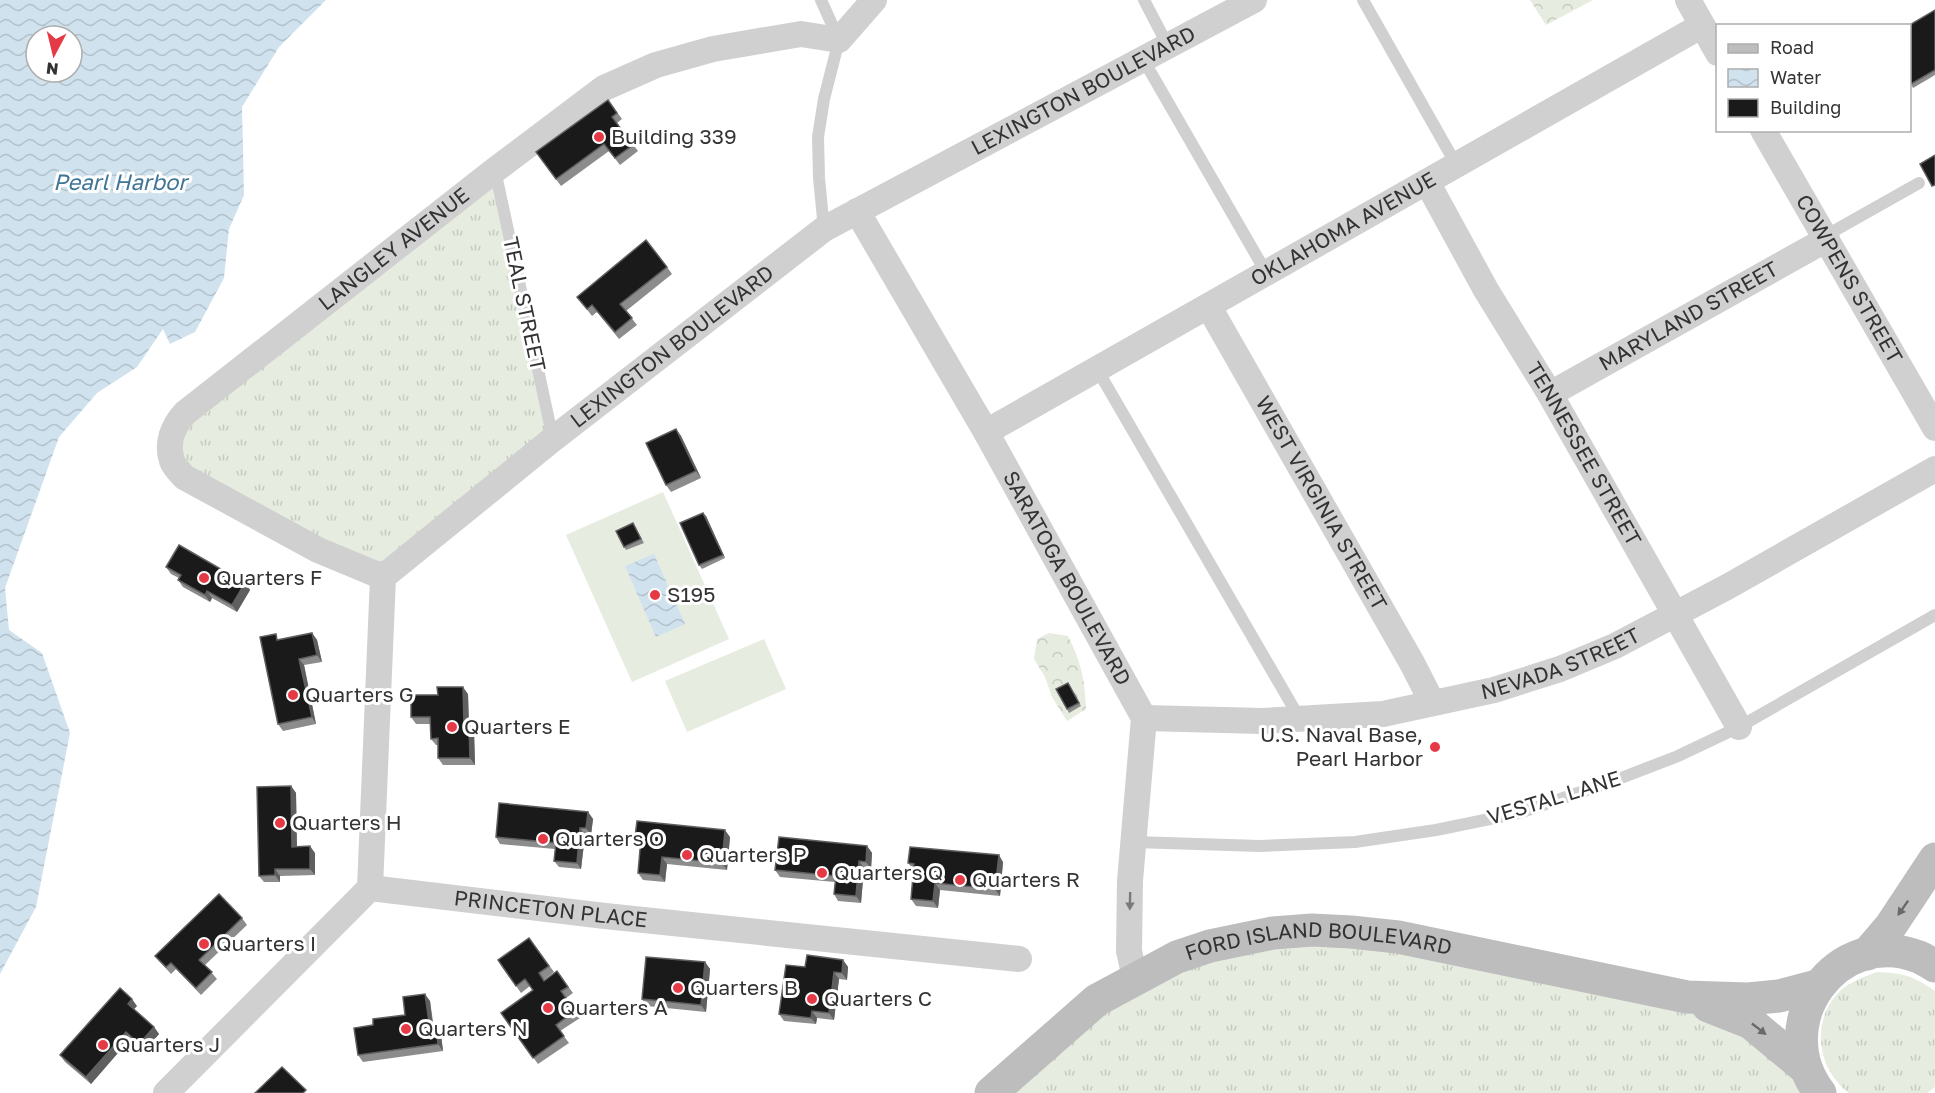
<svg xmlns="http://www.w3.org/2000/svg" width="1935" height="1093" font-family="'Golos Text',sans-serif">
  <defs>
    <pattern id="grass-tufts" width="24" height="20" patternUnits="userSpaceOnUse" patternTransform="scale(1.5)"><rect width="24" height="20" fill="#e6ecdf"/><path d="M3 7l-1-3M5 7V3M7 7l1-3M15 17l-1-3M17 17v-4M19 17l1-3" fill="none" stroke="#c6cbc0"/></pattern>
    <pattern id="park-crowns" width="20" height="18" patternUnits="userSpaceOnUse" patternTransform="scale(1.5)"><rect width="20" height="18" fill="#e6ecdf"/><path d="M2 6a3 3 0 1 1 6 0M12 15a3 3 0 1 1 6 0" fill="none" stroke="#c6cbc0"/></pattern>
    <pattern id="water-waves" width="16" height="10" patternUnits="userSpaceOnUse" patternTransform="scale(1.5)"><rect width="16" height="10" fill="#cfe2ee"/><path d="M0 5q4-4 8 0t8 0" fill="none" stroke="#b2c2cd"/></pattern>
  </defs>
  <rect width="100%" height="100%" fill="#fff"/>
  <g fill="url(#grass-tufts)">
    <path d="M495,170L553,439L383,577L184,477L174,426Z"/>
    <path d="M1312,930L1751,1023L1811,1093H991L1097,1000Z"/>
    <path d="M1877,972C1903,973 1914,976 1935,991V1087L1927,1093H1849C1817,1069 1810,1020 1840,991C1851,981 1864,977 1877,972Z"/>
  </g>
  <g fill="url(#park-crowns)">
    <path d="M1530,0H1593L1546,25Z"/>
    <path d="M1049,633L1068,636C1081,662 1085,680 1086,709L1067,721L1052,697L1045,677L1034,659L1037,639Z"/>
  </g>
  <g fill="#e6ecdf">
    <path d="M663,492L729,639L632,682L566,535Z"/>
    <path d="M764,639L786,689L687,732L665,681Z"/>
  </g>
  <g fill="url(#water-waves)" fill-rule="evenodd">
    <path d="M0,0H326L279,47L242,107L244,195L229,229L224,278L195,332L170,344L163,329L137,367L97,393L59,437L5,588L9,630L42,653L70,733L36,907L0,974ZM36,36H72V72H36Z"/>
    <path d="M654,554L685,624L656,637L625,566Z"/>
  </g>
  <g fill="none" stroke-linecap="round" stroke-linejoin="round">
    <g stroke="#d0d0d0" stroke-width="12">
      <path d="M821,0L839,40L824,99L818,137L819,178L824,229"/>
      <path d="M1144,0L1168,46"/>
      <path d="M1363,0L1457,166"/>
      <path d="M1143,59L1267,274"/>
      <path d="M495,170L553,439"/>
      <path d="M1825,236L1919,183"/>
      <path d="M1097,369L1300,719"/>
      <path d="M1134,842L1260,846L1355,842L1436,830L1519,813L1616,780L1678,756L1739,727L1935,615"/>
    </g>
    <g stroke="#d0d0d0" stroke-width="26">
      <path d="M1688,0L1718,53"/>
      <path id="s1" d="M1763,130L1935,428"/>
      <path id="s2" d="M1427,182L1486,290L1550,394L1739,727"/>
      <path id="s3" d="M857,211L986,432L1144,718L1130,881L1129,951L1135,978"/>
      <path id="s4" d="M1209,307L1412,663L1432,702"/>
      <path id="s5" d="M1550,394L1827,239"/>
      <path id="s6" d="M986,432L1701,26"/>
      <path id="s7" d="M383,577L318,550L184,477C180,472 174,467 172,461C166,443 173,426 185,413L495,170L604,88L656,65L713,49L801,34L839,40L874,0"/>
      <path id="s8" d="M1144,718L1263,721L1383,714L1494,690L1560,669L1615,646L1727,587L1935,469"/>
      <path id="s9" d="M370,888L383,577L553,439L824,229L1254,0"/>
      <path id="s10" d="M166,1093L370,888L605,916L1019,959"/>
    </g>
    <g stroke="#bdbdbd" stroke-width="33">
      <path d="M1867,954L1890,927L1935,859"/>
      <path d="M1708,1006L1751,1023L1804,1067"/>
      <path id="s11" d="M991,1093L1097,1000L1177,957L1210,946L1273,933L1312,930L1351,932L1398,937L1687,997L1748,999L1779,996L1817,986"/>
      <path d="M1820,1093C1767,1024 1836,925 1919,957C1924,959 1930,963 1935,966"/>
    </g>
  </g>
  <g fill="#8c8c8c">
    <path d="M1935,10V75L1913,88L1910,82Z"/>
    <path d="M608,100L622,119L617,123L638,151L620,165L609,151L561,186L536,152Z"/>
    <path d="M667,267L672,274L626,311L637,325L619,339L597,312L592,316L577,297Z"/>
    <path d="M676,429L681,436L701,478L671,492L666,485Z"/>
    <path d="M706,516L725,558L702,569L699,565Z"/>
    <path d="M633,523L644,543L626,550L624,547Z"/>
    <path d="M166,567L245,583L250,590L237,612L212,598L210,602L183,587L178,580L179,578L171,574Z"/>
    <path d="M312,633L317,640L322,662L304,665L316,724L283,731L278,724L280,639Z"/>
    <path d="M1070,686L1081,706L1069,713L1067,709Z"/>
    <path d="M468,694L469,724L474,730L475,765H443L438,758V745H436L431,739L430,724H416L411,717L438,695Z"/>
    <path d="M291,786L296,793L297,846L315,853V875L280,876V882H264L259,876Z"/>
    <path d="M588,812L593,819L591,835H585L581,869L559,867L554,861L555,849L500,844L496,837Z"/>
    <path d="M635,837H730L727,870L667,864L665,882L643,880L638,873L641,844Z"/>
    <path d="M867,846L872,853L871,869L864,868L861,903L838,901L834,894L835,882L780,877L775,870Z"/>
    <path d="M1003,862L1000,896L940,890L938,908L916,906L911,899L914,870L908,863Z"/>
    <path d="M242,918L247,925L205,965L217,979L201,995L176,969L171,974L160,962L155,956Z"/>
    <path d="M529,938L554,972L544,980V981L557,971L573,993L566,998L580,1018L560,1031L569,1043L538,1064L501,1013L533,990L530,986L521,993L498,960Z"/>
    <path d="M843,960L848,967L847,980L839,979L834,1020L817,1018L816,1024L784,1021L779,1014L805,967Z"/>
    <path d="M705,962L710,969L706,1012L646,1006L642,999Z"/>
    <path d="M430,1001L434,1028H436L441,1035L443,1051L363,1062L358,1055L373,1025L405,1015Z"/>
    <path d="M137,1006L134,1009L154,1027L159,1034L144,1051L130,1039L91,1084L65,1062L60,1055Z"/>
  </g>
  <g fill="#5f5f5f">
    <path d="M676,429L681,436L701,478L696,471Z"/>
    <path d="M703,513L706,516L725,558L723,555Z"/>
    <path d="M245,583L250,590L237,612L232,605Z"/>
    <path d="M207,591L212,598L210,602L205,595Z"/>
    <path d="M312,633L317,640L322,662L317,655Z"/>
    <path d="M299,659L304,665L316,724L312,717Z"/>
    <path d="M463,687L468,694L469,731L464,724Z"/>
    <path d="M469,724L474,730L475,765L470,758Z"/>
    <path d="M291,786L296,793L297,853L292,847Z"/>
    <path d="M588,812L593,819L591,835L586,828Z"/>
    <path d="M580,828L585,835L581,869L577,863Z"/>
    <path d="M725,830L730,837L727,870L722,863Z"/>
    <path d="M310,846L315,853V875L310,869Z"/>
    <path d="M867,846L872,853L871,869L866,862Z"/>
    <path d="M999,855L1003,862L1000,896L995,889Z"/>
    <path d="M662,857L667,864L665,882L660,875Z"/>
    <path d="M859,861L864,868L861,903L856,896Z"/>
    <path d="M275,869L280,876V882L275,875Z"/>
    <path d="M935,883L940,890L938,908L933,901Z"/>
    <path d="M843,960L848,967L847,980L842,973Z"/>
    <path d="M705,962L710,969L706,1012L701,1005Z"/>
    <path d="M834,972L839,979L834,1020L829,1013Z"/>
    <path d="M425,994L430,1001L434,1036L430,1029Z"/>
    <path d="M132,999L137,1006L132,1011L128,1004Z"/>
    <path d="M812,1011L817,1018L816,1024L811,1018Z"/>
    <path d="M154,1027L159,1034L144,1051L139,1044Z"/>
    <path d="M436,1028L441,1035L443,1051L438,1044Z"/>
    <path d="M126,1032L130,1039L91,1084L86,1077Z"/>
  </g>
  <g fill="#1a1a1a" stroke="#5f5f5f" stroke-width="1.5">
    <path d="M1935,10V70L1911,84L1910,82V26H1908Z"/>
    <path d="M608,100L617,113L612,117L633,145L615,158L604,144L556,179L536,152Z"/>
    <path d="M1935,155V185L1932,186L1920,164Z"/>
    <path d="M646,240L667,267L620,304L632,318L615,332L592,305L587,309L577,297Z"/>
    <path d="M676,429L696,471L666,485L646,443Z"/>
    <path d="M703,513L723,555L699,565L680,523Z"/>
    <path d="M633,523L641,539L624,547L616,531Z"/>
    <path d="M179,545L245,583L232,605L207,591L205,595L178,580L181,575L166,567Z"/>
    <path d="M312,633L317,655L299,659L312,717L278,724L260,637L276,634L277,640Z"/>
    <path d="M1068,683L1079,703L1067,709L1056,689Z"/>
    <path d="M437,687H463L464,724H469L470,758H438V738L431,739L430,717H411V695H438Z"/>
    <path d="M291,786L292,847L310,846V869H275V875L259,876L257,787Z"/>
    <path d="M499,803L588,812L586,828H580L577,863L554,861L556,843L496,837Z"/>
    <path d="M637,821L725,830L722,863L662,857L660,875L638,873L641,838L635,837Z"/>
    <path d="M779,837L867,846L866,862L859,861L856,896L834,894L836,876L775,870Z"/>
    <path d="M910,847L999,855L995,889L935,883L933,901L911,899L914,864L908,863Z"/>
    <path d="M219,894L242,918L199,960L212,972L196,988L171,963L166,967L155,956Z"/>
    <path d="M529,938L549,966L539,973L544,981L557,971L568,987L561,991L575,1011L556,1025L564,1036L533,1058L501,1013L533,990L525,979L516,986L498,960Z"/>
    <path d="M807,955L843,960L842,973L834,972L829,1013L812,1011L811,1018L779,1014L786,965L805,967Z"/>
    <path d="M646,957L705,962L701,1005L642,999Z"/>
    <path d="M120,988L132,999L128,1004L154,1027L139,1044L126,1032L86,1077L60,1055Z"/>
    <path d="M425,994L430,1029L436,1028L438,1044L358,1055L354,1028L373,1025V1019L405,1015L403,997Z"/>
    <path d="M282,1067L306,1090L303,1093H255Z"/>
  </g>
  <defs><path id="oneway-solid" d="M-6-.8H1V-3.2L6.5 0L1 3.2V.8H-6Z" transform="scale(1.5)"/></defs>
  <use fill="#7a7a7a" href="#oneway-solid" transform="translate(1130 901) rotate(91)"/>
  <g fill="#6a6a6a">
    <use href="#oneway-solid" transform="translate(1903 908) rotate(125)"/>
    <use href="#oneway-solid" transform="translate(1759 1029) rotate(38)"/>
  </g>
  <g fill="#e63946" stroke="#fff" stroke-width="2">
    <circle cx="599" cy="137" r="6"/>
    <circle cx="204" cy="578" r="6"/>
    <circle cx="655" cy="595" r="6"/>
    <circle cx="293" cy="695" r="6"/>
    <circle cx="452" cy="727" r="6"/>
    <circle cx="1435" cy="747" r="6"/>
    <circle cx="280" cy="823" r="6"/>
    <circle cx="543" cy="839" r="6"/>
    <circle cx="687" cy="855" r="6"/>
    <circle cx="822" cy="873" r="6"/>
    <circle cx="960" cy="880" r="6"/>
    <circle cx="204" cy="944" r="6"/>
    <circle cx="678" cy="988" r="6"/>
    <circle cx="812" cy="999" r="6"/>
    <circle cx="548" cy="1008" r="6"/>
    <circle cx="406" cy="1029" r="6"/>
    <circle cx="103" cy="1045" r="6"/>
  </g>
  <g text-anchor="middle" stroke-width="6" stroke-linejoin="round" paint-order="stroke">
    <g font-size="21" fill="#333" stroke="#fff">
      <text dy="7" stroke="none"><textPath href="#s9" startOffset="1167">LEXINGTON BOULEVARD</textPath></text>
      <text dy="7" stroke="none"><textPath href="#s6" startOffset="411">OKLAHOMA AVENUE</textPath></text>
      <text dy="7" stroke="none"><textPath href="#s7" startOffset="561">LANGLEY AVENUE</textPath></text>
      <text dy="7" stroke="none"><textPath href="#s1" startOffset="172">COWPENS STREET</textPath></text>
      <text transform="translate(524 304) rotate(78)" y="7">TEAL STREET</text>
      <text dy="7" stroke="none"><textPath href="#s5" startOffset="159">MARYLAND STREET</textPath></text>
      <text dy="7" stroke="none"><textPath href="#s9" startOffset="681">LEXINGTON BOULEVARD</textPath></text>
      <text dy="7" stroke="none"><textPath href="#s2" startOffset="314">TENNESSEE STREET</textPath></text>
      <text dy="7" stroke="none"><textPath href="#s4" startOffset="226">WEST VIRGINIA STREET</textPath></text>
      <text dy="7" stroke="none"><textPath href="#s3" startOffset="423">SARATOGA BOULEVARD</textPath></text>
      <text dy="7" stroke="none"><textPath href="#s8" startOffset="424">NEVADA STREET</textPath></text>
      <text transform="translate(1554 798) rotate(-17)" y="7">VESTAL LANE</text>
      <text dy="7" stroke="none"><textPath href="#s10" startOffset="471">PRINCETON PLACE</textPath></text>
      <text dy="7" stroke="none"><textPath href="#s11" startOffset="376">FORD ISLAND BOULEVARD</textPath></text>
    </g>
    <g font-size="21" fill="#333" stroke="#fff" text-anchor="start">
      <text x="611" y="144">Building 339</text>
      <text x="216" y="585">Quarters F</text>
      <text x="667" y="602">S195</text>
      <text x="305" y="702">Quarters G</text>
      <text x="464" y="734">Quarters E</text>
      <text x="1423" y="742" text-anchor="end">U.S. Naval Base,<tspan x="1423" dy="24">Pearl Harbor</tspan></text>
      <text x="292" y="830">Quarters H</text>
      <text x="555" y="846">Quarters O</text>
      <text x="699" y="862">Quarters P</text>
      <text x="834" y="880">Quarters Q</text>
      <text x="972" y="887">Quarters R</text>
      <text x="216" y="951">Quarters I</text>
      <text x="690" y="995">Quarters B</text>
      <text x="824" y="1006">Quarters C</text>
      <text x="560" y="1015">Quarters A</text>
      <text x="418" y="1036">Quarters N</text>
      <text x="115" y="1052">Quarters J</text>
    </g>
    <g font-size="22" font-style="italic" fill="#3f7597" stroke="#fff">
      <text x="120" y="190">Pearl Harbor</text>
    </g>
  </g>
  <rect x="1716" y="24" width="195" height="108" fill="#ffffff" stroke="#adadad" stroke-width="1.5"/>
  <rect x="1728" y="44" width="30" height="9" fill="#bdbdbd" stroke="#adadad" stroke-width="1.5"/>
  <text x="1770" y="54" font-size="18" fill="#333333">Road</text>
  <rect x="1728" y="69" width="30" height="18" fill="url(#water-waves)" stroke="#adadad" stroke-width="1.5"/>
  <text x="1770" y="84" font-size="18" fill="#333333">Water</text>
  <rect x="1728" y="99" width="30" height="18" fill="#1a1a1a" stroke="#adadad" stroke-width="1.5"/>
  <text x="1770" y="114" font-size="18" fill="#333333">Building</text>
  <g transform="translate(54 54) rotate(187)"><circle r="28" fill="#ffffff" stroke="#adadad" stroke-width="1.5"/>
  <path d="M0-4.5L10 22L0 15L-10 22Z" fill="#e63946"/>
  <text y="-9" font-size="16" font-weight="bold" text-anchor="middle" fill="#333333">N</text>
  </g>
</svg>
